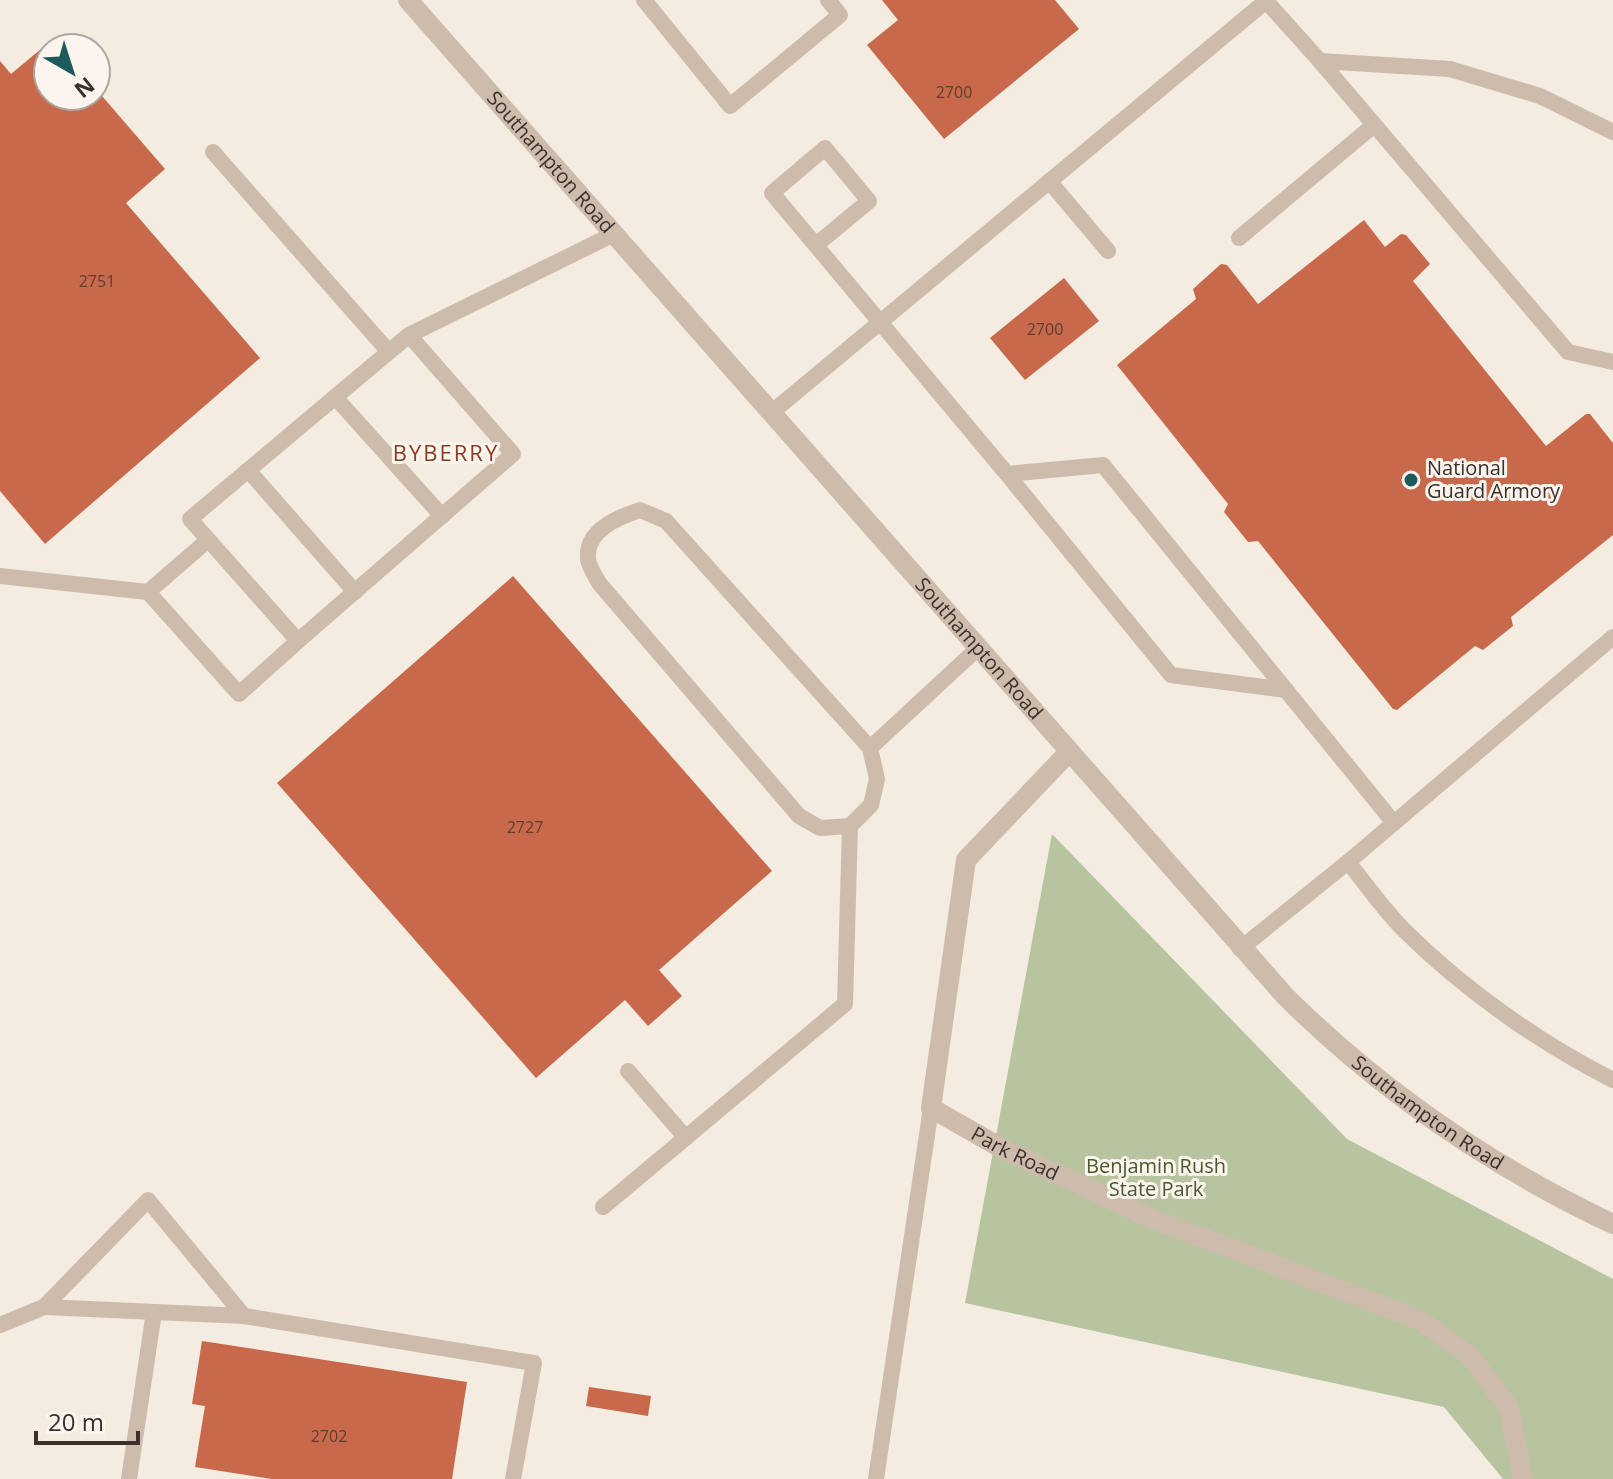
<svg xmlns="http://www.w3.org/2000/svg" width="1613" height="1479" font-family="'Open Sans',sans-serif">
  <rect width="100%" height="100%" fill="#f4ebe1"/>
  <path fill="#b8c4a0" d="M1052,834L1347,1139L1613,1279V1479H1503L1444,1407L965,1303Z"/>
  <g fill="#c8694b">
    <path d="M882,0H1055L1079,29L944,139L867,45L898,20Z"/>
    <path d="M53,39L61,48H48V96H96V89L165,169L126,203L260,358L45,544L0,491V61L11,74Z"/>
    <path d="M1364,220L1385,247L1401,234L1406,235L1430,264L1413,281L1546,446L1586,414H1590L1613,443V535L1511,617L1513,626L1483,650L1475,646L1397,710L1393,709L1258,541L1248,542L1224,512L1228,504L1117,365L1196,299L1193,289L1221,264L1227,265L1258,304Z"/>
    <path d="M1064,278L1099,321L1025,380L990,338Z"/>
    <path d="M513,576L772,871L659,970L682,996L648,1026L625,1000L536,1078L277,783Z"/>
    <path d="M202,1341L467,1382L452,1479H272L195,1467L205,1406L192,1404Z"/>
    <path d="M589,1387L651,1396L648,1416L586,1406Z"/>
  </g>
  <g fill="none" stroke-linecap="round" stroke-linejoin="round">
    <g stroke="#cdbbac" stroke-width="16">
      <path d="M644,0L730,106L840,15L828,0"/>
      <path d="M1320,61L1568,352L1613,362"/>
      <path d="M213,152L389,352"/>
      <path d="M1049,181L1108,251"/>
      <path d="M1239,238L1374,125"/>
      <path d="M816,245L869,201L825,148L772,193L1007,474L1103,465L1394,823"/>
      <path d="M409,335L513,454L298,641L190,519L409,335L614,234"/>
      <path d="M335,397L442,516"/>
      <path d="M771,413L1266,1L1320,61L1450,69L1540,96L1613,132"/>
      <path d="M248,470L355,592"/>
      <path d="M1007,474L1171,675L1286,690"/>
      <path d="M208,540L148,592L239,694L298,641"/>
      <path d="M0,576L148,592"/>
      <path d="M870,748L666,521L640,510C619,517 585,530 588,559C589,567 596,577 599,583L799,816L820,828L850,826L871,805L877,779L870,748L977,649"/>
      <path d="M1348,862L1613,637"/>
      <path d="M1240,949L1348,862C1367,885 1385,912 1407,933C1466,991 1540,1043 1613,1080"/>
      <path d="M628,1071L686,1138"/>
      <path d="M603,1207L845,1004L850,826"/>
      <path d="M44,1307L244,1316"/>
      <path d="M0,1325L44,1307L148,1200L244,1316L534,1363L513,1479"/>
      <path d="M129,1479L154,1312"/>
      <path d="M876,1479L931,1108"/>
    </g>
    <path stroke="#cdbbac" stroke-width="20" id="s1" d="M1068,753L966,860L931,1108L1003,1149L1153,1219L1420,1320L1470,1356L1509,1408L1523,1479"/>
    <path stroke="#cdbbac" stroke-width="20" id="s2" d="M408,0L1286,997C1383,1093 1490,1166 1613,1224"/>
  </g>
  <circle fill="#1f5a5e" stroke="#fbf5ee" stroke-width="3" cx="1411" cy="480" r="8"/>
  <g text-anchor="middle" stroke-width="6" stroke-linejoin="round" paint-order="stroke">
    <g font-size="16" fill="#5e3e33">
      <text x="954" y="98">2700</text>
      <text x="97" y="287">2751</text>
      <text x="1045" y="335">2700</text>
      <text x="525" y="833">2727</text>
      <text x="329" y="1442">2702</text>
    </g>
    <g font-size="20" fill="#3b302b" stroke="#fbf5ee">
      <text dy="7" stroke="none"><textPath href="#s2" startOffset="216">Southampton Road</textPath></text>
      <text dy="7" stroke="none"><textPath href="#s2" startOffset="864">Southampton Road</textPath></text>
      <text dy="7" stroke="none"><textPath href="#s2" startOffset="1512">Southampton Road</textPath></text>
      <text dy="7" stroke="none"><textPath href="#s1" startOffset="494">Park Road</textPath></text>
    </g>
    <g font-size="20" fill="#3b302b" stroke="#fbf5ee" text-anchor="start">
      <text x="1427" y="475">National<tspan x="1427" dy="23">Guard Armory</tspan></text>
    </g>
    <g font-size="20" fill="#4a5a2e" stroke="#fbf5ee">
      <text x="1156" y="1173">Benjamin Rush<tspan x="1156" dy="23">State Park</tspan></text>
    </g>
    <g font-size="22" letter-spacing="2" fill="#8c3b22" stroke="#fbf5ee">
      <text x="446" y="461">BYBERRY</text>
    </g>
  </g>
  <g transform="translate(72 72) rotate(141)"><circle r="38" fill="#fbf5ee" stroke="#aea6a0" stroke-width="2"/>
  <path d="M0-6L14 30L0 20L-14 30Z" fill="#1f5a5e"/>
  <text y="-12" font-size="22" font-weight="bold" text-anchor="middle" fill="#3b302b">N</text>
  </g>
  <path d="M36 1431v12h102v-12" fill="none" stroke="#3b302b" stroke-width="4"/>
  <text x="48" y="1431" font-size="24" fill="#3b302b" stroke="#fbf5ee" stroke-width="6" paint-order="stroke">20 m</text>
</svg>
